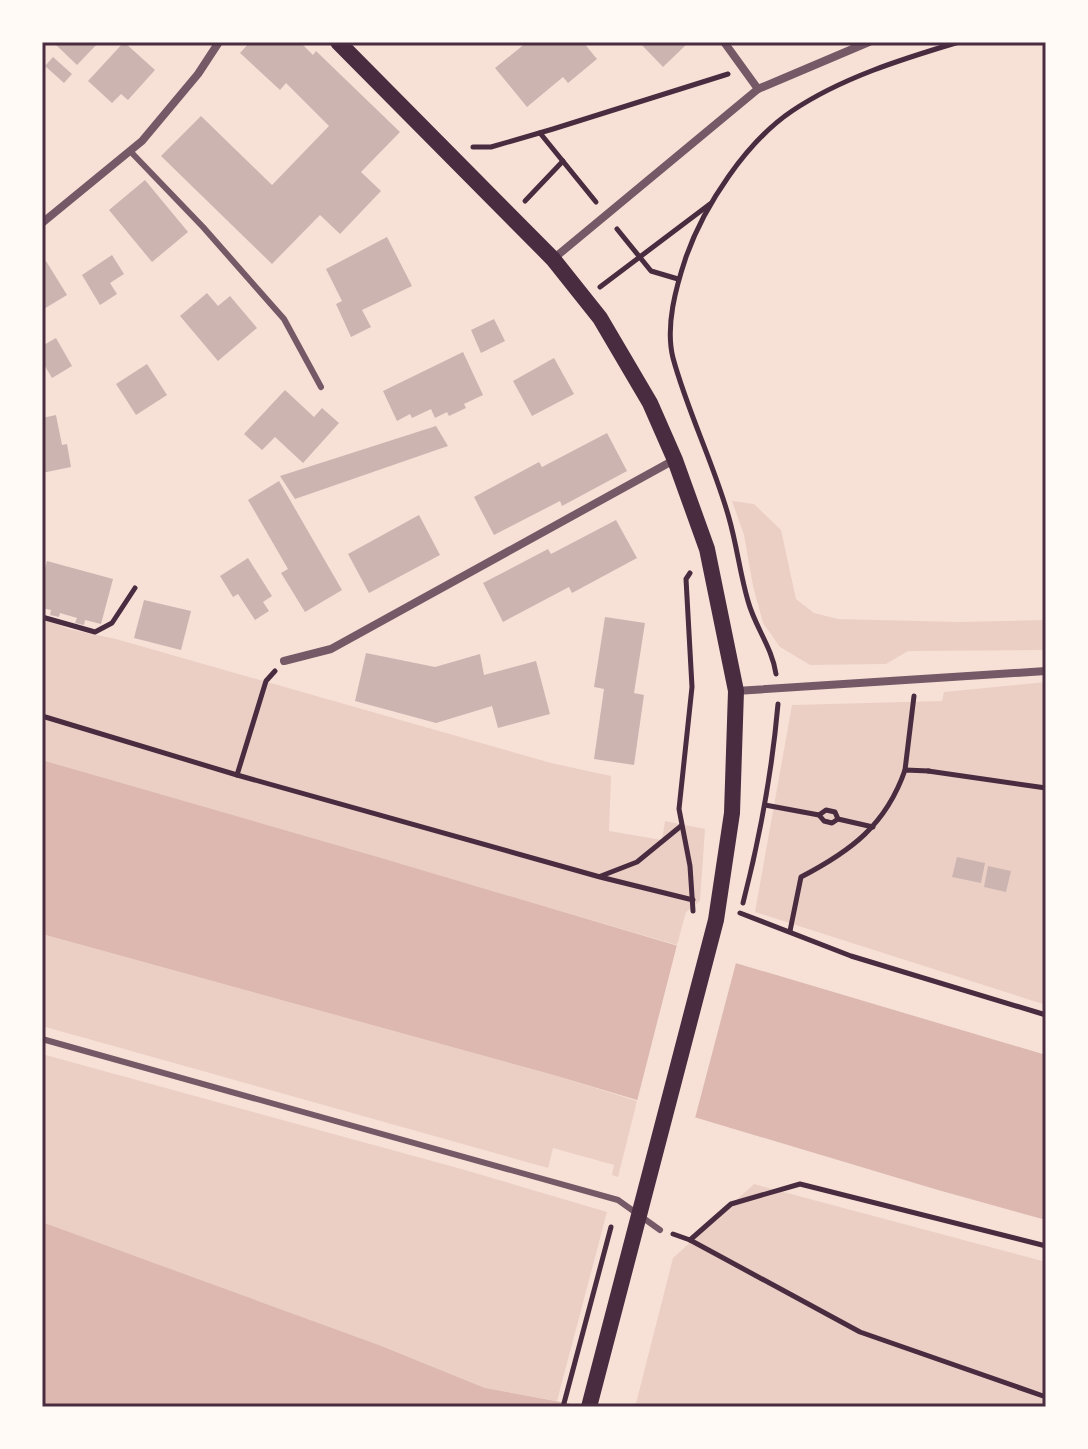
<svg xmlns="http://www.w3.org/2000/svg" width="1088" height="1449" font-family="'Titillium Web',sans-serif">
  <rect width="100%" height="100%" fill="#f7e1d7"/>
  <g fill="#ebcfc5">
    <path d="M732,501L754,504L781,530L796,599L814,613L838,619L958,622L1046,620V650L908,651L886,664L810,665L780,647L763,623L753,586L744,535Z"/>
    <path d="M42,617L69,629L116,639L551,763L611,776L609,831L662,840L665,821L705,829L700,901L686,912L677,945L42,760Z"/>
    <path d="M1046,682V1005L755,912L792,705L942,701L944,692Z"/>
    <path d="M42,934L557,1076L637,1101L618,1177L612,1175L614,1165L553,1148L548,1168L42,1026Z"/>
    <path d="M42,1054L465,1170L607,1212L557,1401L485,1388L379,1345L42,1222Z"/>
    <path d="M754,1184L1046,1262V1407H635L673,1258Z"/>
  </g>
  <g fill="#dcb8b0">
    <path d="M42,760L381,858L1046,1055V1220L938,1190L557,1076L42,934Z"/>
    <path d="M42,1222L379,1345L485,1388L588,1407H42Z"/>
  </g>
  <path fill="#f7e1d7" d="M678,941L737,959L694,1122L636,1105Z"/>
  <g fill="#ccb4b1">
    <path d="M53,42H99L77,65Z"/>
    <path d="M124,42L155,70L128,100L121,94L112,103L88,81Z"/>
    <path d="M250,42H300L313,55L316,51L400,132L361,172L381,191L340,234L320,215L272,264L161,156L201,116L272,185L329,126L286,83L280,90L240,53Z"/>
    <path d="M527,42H583L597,59L568,83L563,77L527,107L495,68Z"/>
    <path d="M639,42H689L663,67Z"/>
    <path d="M53,57L72,74L64,83L45,66Z"/>
    <path d="M145,180L188,232L152,262L109,210Z"/>
    <path d="M387,237L412,286L362,310L371,327L351,337L336,304L342,301L326,269Z"/>
    <path d="M112,255L124,274L110,283L117,294L100,305L82,275Z"/>
    <path d="M46,261L67,295L42,310V263Z"/>
    <path d="M207,293L218,306L230,296L257,328L218,361L180,316Z"/>
    <path d="M494,319L505,341L481,353L471,330Z"/>
    <path d="M56,338L72,366L52,378L42,361V346Z"/>
    <path d="M463,352L483,395L464,404L466,408L449,416L447,412L435,418L431,409L412,418L410,414L397,421L383,391Z"/>
    <path d="M554,358L574,394L532,416L513,381Z"/>
    <path d="M147,364L167,395L136,415L116,384Z"/>
    <path d="M285,390L314,417L322,408L339,423L303,463L275,437L262,450L244,434Z"/>
    <path d="M56,415L62,445L67,444L71,467L42,473V418Z"/>
    <path d="M436,426L448,446L295,499L280,476Z"/>
    <path d="M607,433L627,471L562,506L560,501L494,535L474,497L539,462L542,467Z"/>
    <path d="M279,481L342,590L305,612L281,573L288,569L248,500Z"/>
    <path d="M419,515L440,555L369,593L348,554Z"/>
    <path d="M616,520L637,558L572,593L569,587L503,622L483,583L548,549L551,554Z"/>
    <path d="M248,558L272,596L263,602L269,611L255,620L238,594L233,597L220,576Z"/>
    <path d="M47,561L113,579L101,624L85,620L84,625L75,623L77,618L60,613L59,617L50,615L51,610L42,608V579Z"/>
    <path d="M144,600L191,611L181,650L134,638Z"/>
    <path d="M605,617L645,623L634,693L644,695L634,765L594,759L604,689L594,687Z"/>
    <path d="M366,653L435,667L480,654L484,675L536,661L550,714L498,728L492,706L436,723L355,701Z"/>
    <path d="M957,857L985,863L981,883L952,877Z"/>
    <path d="M988,866L1011,871L1006,892L984,887Z"/>
  </g>
  <g fill="none" stroke-linecap="round" stroke-linejoin="round">
    <g stroke="#4a2c40" stroke-width="5">
      <path d="M540,133L596,202"/>
      <path d="M473,147H491L553,129L728,74"/>
      <path d="M525,201L563,161"/>
      <path d="M617,229L651,271L678,279"/>
      <path d="M600,287L710,204"/>
      <path d="M690,573L686,579L692,687L679,809L690,866L693,911"/>
      <path d="M42,617L95,632L112,623L135,588"/>
      <path d="M776,674C772,647 755,627 748,601C740,574 737,546 729,518C714,464 688,413 673,358C665,326 676,287 686,257C704,206 746,142 792,111C841,78 902,59 959,42"/>
      <path d="M42,716L237,775L600,877L693,900"/>
      <path d="M905,770L914,696"/>
      <path d="M928,771L1046,788"/>
      <path d="M237,775L266,681L275,671"/>
      <path d="M765,805L819,815L826,810L835,812L838,819L873,827"/>
      <path d="M819,815L824,821L832,823L838,819"/>
      <path d="M601,876L637,862L681,826"/>
      <path d="M743,903C760,837 772,772 778,704"/>
      <path d="M740,913L851,956L1046,1015"/>
      <path d="M790,931L801,877C851,851 886,825 905,770L929,771"/>
      <path d="M673,1234L690,1240L860,1332L1046,1397"/>
      <path d="M690,1240L731,1204L800,1184L1046,1246"/>
      <path d="M563,1407L611,1227"/>
    </g>
    <g stroke="#755966" stroke-width="6">
      <path d="M130,151L203,227L284,319L321,387"/>
      <path d="M42,1039L618,1200L660,1230"/>
    </g>
    <g stroke="#755966" stroke-width="8">
      <path d="M724,42L758,89"/>
      <path d="M42,223L142,141L198,74L219,42"/>
      <path d="M553,259L758,89L869,42"/>
      <path d="M284,661L331,649L674,460"/>
      <path d="M736,691L1046,671"/>
    </g>
    <path stroke="#4a2c40" stroke-width="16" d="M338,42L553,259L600,318L650,403L675,460L707,549L736,691L732,813L716,920L589,1407"/>
  </g>
  <rect width="1088" height="1449" fill="none" stroke="#fffaf5" stroke-width="88"/>
  <rect x="44" y="44" width="1000" height="1361" fill="none" stroke="#4a2c40" stroke-width="3"/>
</svg>
